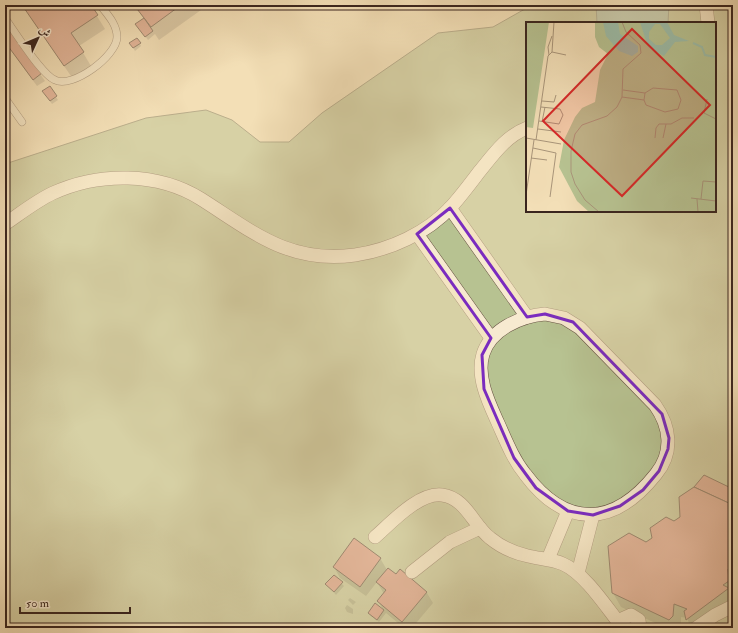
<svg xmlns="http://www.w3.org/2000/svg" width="738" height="633" font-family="'IM FELL Double Pica',Amiri,serif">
  <rect width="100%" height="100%" fill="#f3dfb7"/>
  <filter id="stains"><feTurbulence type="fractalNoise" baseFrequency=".005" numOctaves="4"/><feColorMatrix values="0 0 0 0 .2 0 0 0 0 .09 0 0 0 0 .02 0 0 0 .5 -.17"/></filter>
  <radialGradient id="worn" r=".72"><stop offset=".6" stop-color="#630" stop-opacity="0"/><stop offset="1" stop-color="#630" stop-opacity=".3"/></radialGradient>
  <path fill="#b7c291" stroke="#787458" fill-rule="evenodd" d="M532,5H733V628H5V164L146,118L206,110L232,120L260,142H289L322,113L438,33L493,27ZM527,23H715V211H527Z"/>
  <path fill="#9dbda8" stroke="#758071" d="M596,5H669L668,23H597Z"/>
  <g fill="#0003">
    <path d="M22,5H90L105,29L79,46L91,66L73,79Z"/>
    <path d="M134,5H208L159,40L155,34L148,40L139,27L144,19Z"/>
    <path d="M5,24L45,81L37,86L5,42Z"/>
    <path d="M137,39L141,46L135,51L131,44Z"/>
    <path d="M49,87L58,100L52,104L45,94Z"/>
    <path d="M5,172L8,177L5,180Z"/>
    <path d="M733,490V604L691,628L687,618L681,617V628H666L621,607L613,593L647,543L674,522Z"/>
    <path d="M380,558L387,570L396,576L400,571L427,593L433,603L412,628H404L386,613L379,622L371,616L369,613L376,605L384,611L378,601L384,594L377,582L366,596L340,578L334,567Z"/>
    <path d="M334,576L344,586L336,595L327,584Z"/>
    <path d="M350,598L356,602L353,605L348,600Z"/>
    <path d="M347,605L353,609V614L347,612L345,608Z"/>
  </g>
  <g fill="#d08575" stroke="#3a251e">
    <path d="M22,5H91L98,15L71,33L84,52L64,66Z"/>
    <path d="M134,5H181L151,27Z"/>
    <path d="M144,18L153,31L145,37L135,24Z"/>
    <path d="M5,22L42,73L33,80L5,42Z"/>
    <path d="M137,38L141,43L133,48L129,43Z"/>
    <path d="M50,86L57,96L50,101L42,91Z"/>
    <path d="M704,475L733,489V505L694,487Z"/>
    <path d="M694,487L733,505V570L728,569L729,581L723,585L729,588L686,620L684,611L687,609L674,604L673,616L669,620L612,593L608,546L629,533L646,542L652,538L650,528L666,517L674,521L680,517L679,497Z"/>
    <path d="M354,538L381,558L360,587L333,567Z"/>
    <path d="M388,568L396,574L400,569L427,592L402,622L377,601L386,590L376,582Z"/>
    <path d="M334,575L343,582L334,592L325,584Z"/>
    <path d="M375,603L384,610L377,620L368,613Z"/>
  </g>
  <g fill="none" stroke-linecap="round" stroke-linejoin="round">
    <g stroke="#685444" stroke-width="8">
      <g id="service">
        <path d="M5,18C15,32 41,74 55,80C72,89 117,56 117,37C117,24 107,14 100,5"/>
        <path d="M5,98L22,122"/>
      </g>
    </g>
    <g stroke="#685444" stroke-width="14">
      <g id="minor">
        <path d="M706,5L708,23"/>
        <path d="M450,208L527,317"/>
        <path d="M5,224C21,213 36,201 53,193C99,172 158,172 201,199C253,232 289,264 355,255C390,250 427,233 451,207C461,196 470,184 479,172C493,155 506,136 527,128"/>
        <path d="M417,234L491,338"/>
        <path d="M545,314L564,318L580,328L655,405C670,426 674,452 656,474C614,527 566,529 525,474C513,459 506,441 498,423C489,403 476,377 483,354C491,329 521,316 545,314Z"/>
        <path d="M375,537C391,523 419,492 442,495C466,498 473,525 490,538C501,547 514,553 528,556C540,559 552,559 563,564C584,573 605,605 619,623"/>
        <path d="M548,559L568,511"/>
        <path d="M412,572L450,542L480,528"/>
        <path d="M578,573L593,515"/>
        <path d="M619,628L622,619L631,615L639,620L640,628"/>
        <path d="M696,628L715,615L733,606"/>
      </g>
    </g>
    <use href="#service" stroke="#f7ead0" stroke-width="7"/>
    <use href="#minor" stroke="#f7ead0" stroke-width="13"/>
  </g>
  <path d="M0 0H738V633H0ZM450,208L527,317L545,314L573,322L662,414L669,438L668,449L659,471L643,490L620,506L593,515L568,511L536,488L514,458L484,389L482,355L491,338L417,234Z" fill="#f3dfb7" fill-opacity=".55" fill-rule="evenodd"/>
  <path fill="none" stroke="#7b2cbf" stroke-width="3" stroke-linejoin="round" d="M450,208L527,317L545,314L573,322L662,414L669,438L668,449L659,471L643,490L620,506L593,515L568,511L536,488L514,458L484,389L482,355L491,338L417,234Z"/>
  <g transform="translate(526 22)">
    <rect width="190" height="190" fill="#f3dfb7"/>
    <path d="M0,0H23L7,106L0,105ZM69,0H190V190H63L51,179L33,145L38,118L49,95L56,86L69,80L74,48L82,32L73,25L69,15Z" fill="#b7c291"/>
    <path d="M77,0H92L94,12L112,24V30L106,34L93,29L80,14ZM114,0H141L148,13L163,19L149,20L138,34L122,25ZM129,2H134L144,16L136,23H130L123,17V10Z" fill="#9dbda8" fill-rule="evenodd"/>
    <path fill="none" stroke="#9dbda8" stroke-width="2" d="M167,21L176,25L179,33L190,35"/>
    <path fill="none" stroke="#a9957a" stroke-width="1" d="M26,30L28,0M23,33L22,25L26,14M127,66L151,68L155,78L152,87L139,90L120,83L118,78L119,71ZM97,68L119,71M96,75L118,78M181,77L178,91L190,97M16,79L28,80L30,73M13,99L33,102L37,93L34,87L15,85M16,100L19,85M12,107L35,110M0,116L35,122M129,116L130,106L133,102H145L156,96H168M137,116L140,102M10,118L22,34L26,30L40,33M7,126L30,131L24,175M5,136L21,138M0,173L8,118M165,176L190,179M171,177L172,190M175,177L177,159L190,160M73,190L59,178L49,162L45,150V129L49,112L56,103L81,94L91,85L96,75L97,47L115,31L114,23L100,10L96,0"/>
    <path fill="#d62828" fill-opacity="0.15" stroke="#d62828" stroke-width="2" d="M106,7L184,83L96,174L17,99Z"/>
    <rect width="190" height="190" fill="none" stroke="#3a251e" stroke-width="2"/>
  </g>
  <rect width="738" height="633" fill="none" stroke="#f3dfb7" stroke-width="20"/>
  <rect x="6" y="6" width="726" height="621" fill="none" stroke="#3a251e" stroke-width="2"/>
  <rect x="10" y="10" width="718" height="613" fill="none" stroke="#3a251e"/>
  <g transform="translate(38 38) rotate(46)" stroke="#f7ead0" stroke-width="3" paint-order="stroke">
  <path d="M0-3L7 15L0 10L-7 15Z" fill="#3a251e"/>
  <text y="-6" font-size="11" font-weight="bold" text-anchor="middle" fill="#3a251e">ش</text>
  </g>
  <path d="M20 607v6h110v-6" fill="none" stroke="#3a251e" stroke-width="2"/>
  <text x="26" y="607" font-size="12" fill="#3a251e" stroke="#f7ead0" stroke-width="3" paint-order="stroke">50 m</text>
  <rect width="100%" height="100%" filter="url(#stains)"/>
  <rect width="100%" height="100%" fill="url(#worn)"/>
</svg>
